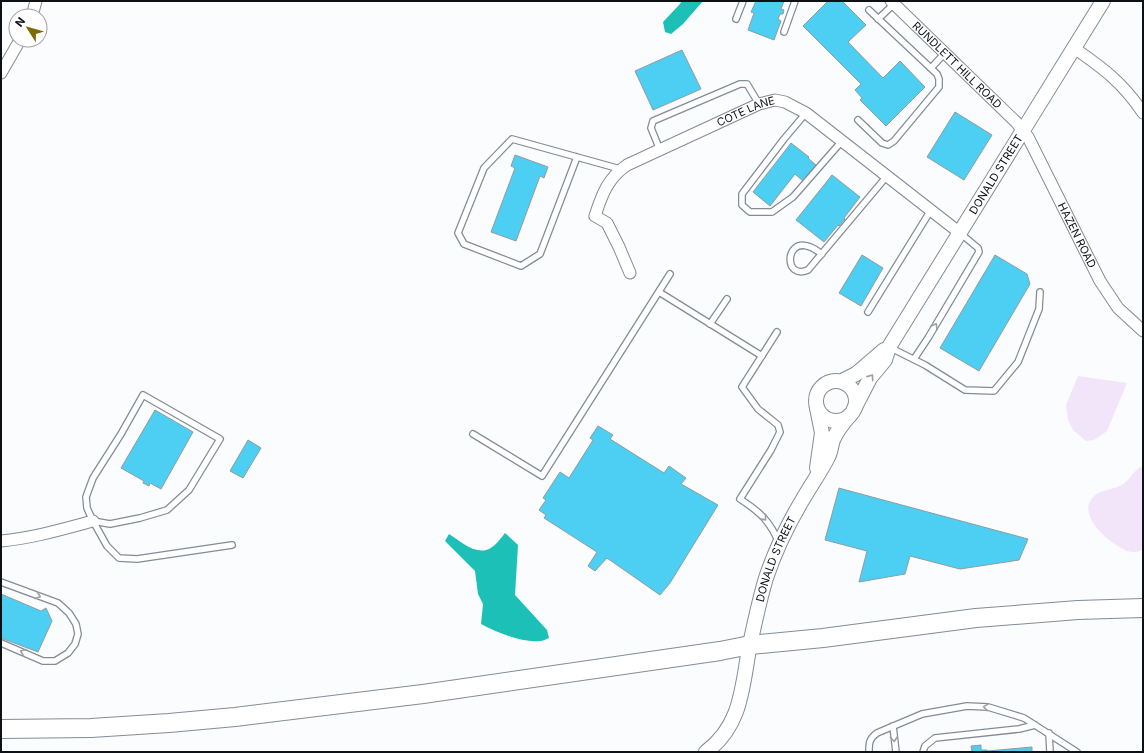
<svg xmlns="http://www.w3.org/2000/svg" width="1144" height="753" font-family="Inter,sans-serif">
  <rect width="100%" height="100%" fill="#fafcfe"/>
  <g fill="#f3e5f9">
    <path d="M1078,376L1127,383L1107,431L1094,440L1086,441L1073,430L1068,420L1066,405Z"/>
    <path d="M1143,466V550C1139,551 1135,553 1131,552C1115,549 1078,518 1091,500C1098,489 1112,491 1123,484C1131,479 1134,469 1143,466Z"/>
  </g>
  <g fill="#1dc0b7">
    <path d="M682,1H703L683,24L671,34L665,32L663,22L679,5Z"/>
    <path d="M505,533L518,545L515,595L547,630L549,638C546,639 543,641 540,641C522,643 496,632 481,624L483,604L478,594L475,571L445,541L449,534C460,541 478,558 492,547C497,544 501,538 505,533Z"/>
  </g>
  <g fill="#4dcff3" stroke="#8e9ca1">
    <path d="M756,1H784L781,9L784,10L783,14H780L778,19L781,21L774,40L748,30L754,13L751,12Z"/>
    <path d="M828,1H842L866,25L848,42L883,78L900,61L925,87L886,126L860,100L862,98L855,90L861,84L803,26Z"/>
    <path d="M682,50L701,89L653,110L635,71Z"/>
    <path d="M955,112L992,135L964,180L927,157Z"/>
    <path d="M791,143L809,157L808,158L816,165L803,181L795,174L770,206L753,192Z"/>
    <path d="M515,155L548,167L544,178L540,176L516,241L491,232L515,168L511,166Z"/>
    <path d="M832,175L860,197L844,218L845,219L839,226L838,225L824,242L796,220Z"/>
    <path d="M862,255L883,268L861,306L839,293Z"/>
    <path d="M995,255L1027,274L1030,284L979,371L940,348Z"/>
    <path d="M155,410L193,432L161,489L150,483L149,486L143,483L144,481L121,468Z"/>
    <path d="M598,426L613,435L610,439L664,473L669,466L686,478L681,484L718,505L670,583L660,595L607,558L595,571L588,566L597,552L544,518L546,515L539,510L546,500L543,498L560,472L569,478L593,440L590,438Z"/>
    <path d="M248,440L261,448L243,478L230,471Z"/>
    <path d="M839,488L846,490L1028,539L1019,560L960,569L910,556L905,574L859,582L867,551L825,540Z"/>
    <path d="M1,594L41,611L46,608L52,621L38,652L1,638Z"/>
    <path d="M981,745V750H987L988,751L1032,747V752H972L971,746Z"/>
  </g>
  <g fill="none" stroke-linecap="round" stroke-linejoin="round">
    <g stroke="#838c96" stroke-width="8">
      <g id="service">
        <path d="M736,19L743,1"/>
        <path d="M878,19L894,4"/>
        <path d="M784,32L795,1"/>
        <path d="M931,68L945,53"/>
        <path d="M806,113L784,139L742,194V205L750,212H772L793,197L842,141"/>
        <path d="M858,120L882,143L888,145L894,141L939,87V79L937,74L869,10"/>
        <path d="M660,150L651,128L653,121L740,84H747L759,104"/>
        <path d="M577,157L540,254L521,266L464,244L458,233L484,168L512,139L620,169"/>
        <path d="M822,254C817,251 813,247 807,246C785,240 784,280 808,270L887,176"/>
        <path d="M659,292L762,356"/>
        <path d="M868,312L931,210"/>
        <path d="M710,324L727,299"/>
        <path d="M777,332L742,387L758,409L778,425L780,432L771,450L740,499C760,512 770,521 779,543"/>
        <path d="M889,347L925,365L965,390L994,391L1018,362L1039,309L1040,292"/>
        <path d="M914,359L928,338L979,252L978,248L960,233"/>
        <path d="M143,395L220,439L189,490L167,510L140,518L110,524L93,521L87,508L86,497L93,478L121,434Z"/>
        <path d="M473,434L542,476L670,274"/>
        <path d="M93,521L107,546L119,558L137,559L232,545"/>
        <path d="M1,582L58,603L69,613L76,624L78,634L75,644L68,653L55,661H43L1,643"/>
        <path d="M893,726L896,752"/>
        <path d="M1049,733L1050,752"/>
        <path d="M869,752C869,743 869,739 877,733L922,714L967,706L988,707L1024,718L1077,752"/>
        <path d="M923,752L925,746L935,738L1019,729L1035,725"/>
      </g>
    </g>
    <g stroke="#838c96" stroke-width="13">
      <g id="minor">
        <path id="s1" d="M891,1L1016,122L1028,137L1100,281L1118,308L1143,331"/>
        <path d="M32,16L36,1"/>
        <path d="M1074,48C1103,68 1123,83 1143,113"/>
        <path d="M1,73L20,40"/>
        <path id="s2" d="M630,273L619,247L607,223L595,216C602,194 608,178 627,165L759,104L775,100L785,102L806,113L960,233"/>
        <path d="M1,541C33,538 63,529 93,521"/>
      </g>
    </g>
    <g stroke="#838c96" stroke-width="16">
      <g id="tertiary">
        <circle cx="836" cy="401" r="20"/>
        <path d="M842,381L856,374L884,350"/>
        <path d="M817,408L822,433L817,468"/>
        <path id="s3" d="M854,409L870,378L885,360L889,347L1103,1"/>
        <path id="s4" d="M706,752C741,726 742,689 749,649C754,626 759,601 766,578C775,551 788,524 803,499C811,485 821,471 828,457C831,452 831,445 833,440C837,430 844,422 850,415"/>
      </g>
    </g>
    <g stroke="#838c96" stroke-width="20">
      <path id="primary" d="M1,729L91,728L169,723L235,717L423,694L720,651L750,645L823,638L976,618L1078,610L1143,608"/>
    </g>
    <use href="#service" stroke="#fff" stroke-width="5.5"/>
    <use href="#minor" stroke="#fff" stroke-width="11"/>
    <use href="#tertiary" stroke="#fff" stroke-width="14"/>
    <use href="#primary" stroke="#fff" stroke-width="18"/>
  </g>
  <defs><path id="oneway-chevron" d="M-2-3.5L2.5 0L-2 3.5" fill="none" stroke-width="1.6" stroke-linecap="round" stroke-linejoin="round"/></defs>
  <g stroke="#9e9fa1">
    <use href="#oneway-chevron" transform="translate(935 326) rotate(-59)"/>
    <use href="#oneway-chevron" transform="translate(871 377) rotate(-55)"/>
    <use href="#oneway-chevron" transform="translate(764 518) rotate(50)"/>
    <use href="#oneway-chevron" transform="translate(38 596) rotate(20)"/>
    <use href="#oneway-chevron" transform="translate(23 652) rotate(-158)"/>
    <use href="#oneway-chevron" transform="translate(986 707) rotate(-171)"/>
    <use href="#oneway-chevron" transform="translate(894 739) rotate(85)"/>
  </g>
  <g text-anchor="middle" stroke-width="3" stroke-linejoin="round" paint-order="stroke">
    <g font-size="11" fill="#0d1014" stroke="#fff">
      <text dy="4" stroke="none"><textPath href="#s1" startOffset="92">RUNDLETT HILL ROAD</textPath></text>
      <text dy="4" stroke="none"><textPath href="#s2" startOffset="261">COTE LANE</textPath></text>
      <text dy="4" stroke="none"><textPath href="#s3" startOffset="275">DONALD STREET</textPath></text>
      <text dy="4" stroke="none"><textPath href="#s1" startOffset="303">HAZEN ROAD</textPath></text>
      <text dy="4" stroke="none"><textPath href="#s4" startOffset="209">DONALD STREET</textPath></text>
    </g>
  </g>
  <rect width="1144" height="753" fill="none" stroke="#0d1014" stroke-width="4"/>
  <g transform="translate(28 28) rotate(307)"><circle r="19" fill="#ffffff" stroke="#9e9fa1"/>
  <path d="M0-3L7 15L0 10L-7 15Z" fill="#826a03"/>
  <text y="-6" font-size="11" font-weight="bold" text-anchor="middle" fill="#0d1014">N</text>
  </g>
</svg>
